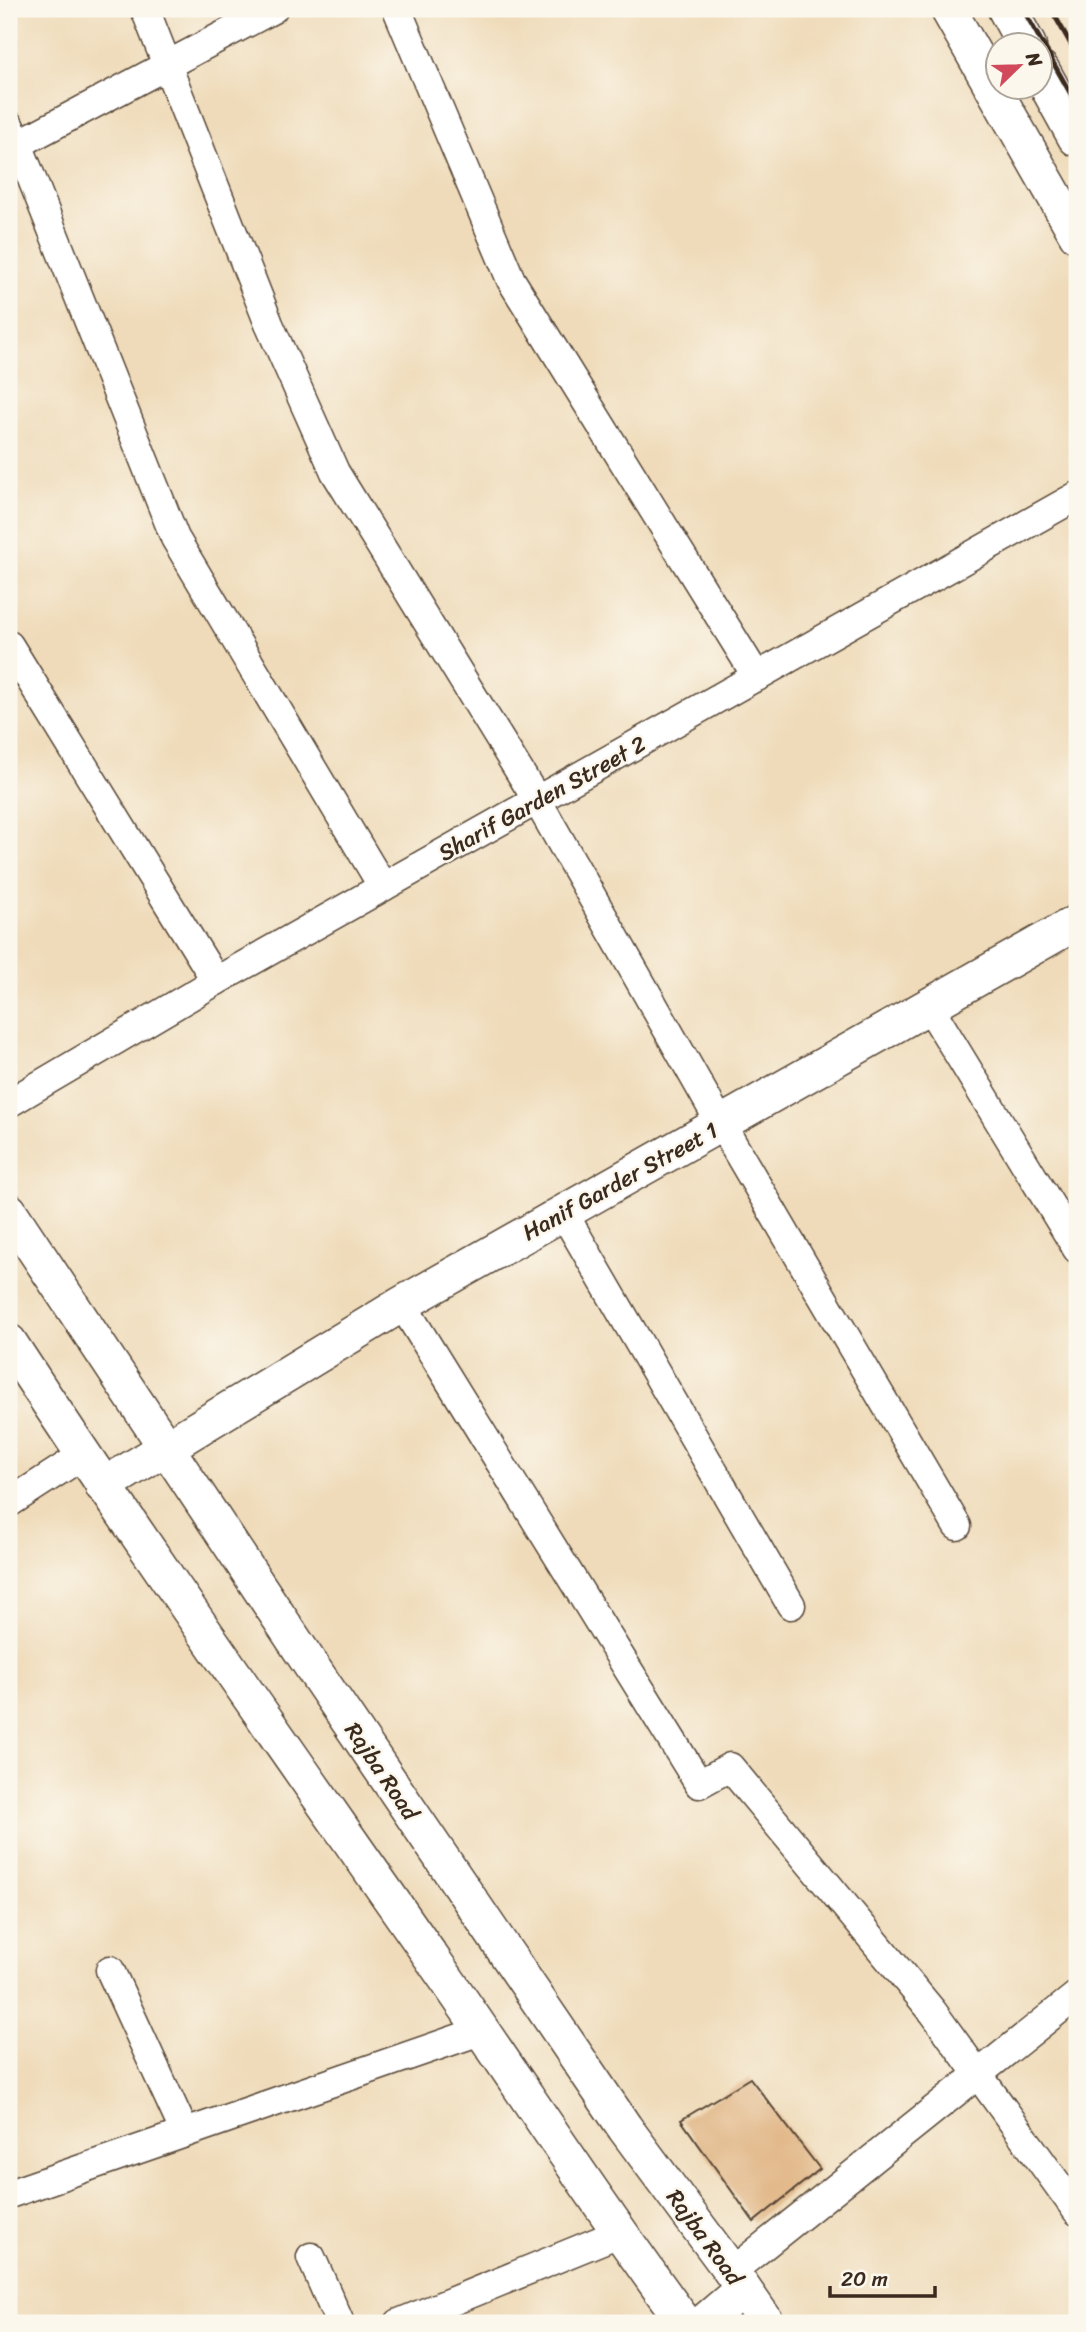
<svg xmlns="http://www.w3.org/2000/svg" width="1086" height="2332" font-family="Sriracha,sans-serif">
  <rect width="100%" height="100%" fill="#fbf7ec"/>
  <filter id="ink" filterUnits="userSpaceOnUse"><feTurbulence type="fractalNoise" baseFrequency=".0143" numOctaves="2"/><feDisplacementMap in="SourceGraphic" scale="14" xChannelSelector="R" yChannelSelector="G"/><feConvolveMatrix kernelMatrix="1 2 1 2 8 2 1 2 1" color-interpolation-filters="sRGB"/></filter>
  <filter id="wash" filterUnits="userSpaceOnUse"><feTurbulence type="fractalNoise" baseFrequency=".00686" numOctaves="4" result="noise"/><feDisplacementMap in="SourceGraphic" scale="28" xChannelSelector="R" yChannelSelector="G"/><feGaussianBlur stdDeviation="1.57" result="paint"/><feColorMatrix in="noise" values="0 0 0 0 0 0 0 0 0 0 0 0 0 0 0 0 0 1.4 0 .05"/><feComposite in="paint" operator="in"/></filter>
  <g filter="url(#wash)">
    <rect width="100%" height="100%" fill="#efdbba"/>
    <g id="blocks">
      <path fill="#e2b98b" d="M750,2078L820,2169L754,2222L681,2120Z"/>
    </g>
  </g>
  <g filter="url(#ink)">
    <use href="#blocks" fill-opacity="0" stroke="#564535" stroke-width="2"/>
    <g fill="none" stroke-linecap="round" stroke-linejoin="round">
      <g stroke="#564535" stroke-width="31">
        <g id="minor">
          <path d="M145,9L269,324L335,472L537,800L721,1124L957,1526"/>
          <path d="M397,9L511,280L757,677"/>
          <path d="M9,125L18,144L175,538L383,887"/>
          <path d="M9,149L273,9"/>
          <path d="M9,645L216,981"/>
          <path d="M929,1006L1077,1249"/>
          <path d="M9,1103L216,981L1077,496"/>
          <path d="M563,1212L791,1605"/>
          <path d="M402,1304L699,1784L730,1767L933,2012L1077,2211"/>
          <path d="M9,1503L83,1455"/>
          <path d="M110,1970L185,2133"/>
          <path d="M9,2194L483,2030"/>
          <path d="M311,2257L340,2323"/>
          <path d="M731,2272L1077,1995"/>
          <path d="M399,2323L619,2233"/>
        </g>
      </g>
      <g stroke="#564535" stroke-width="38">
        <g id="tertiary">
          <path d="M948,9L1077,235"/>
          <path d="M9,1211L318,1676L625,2128L728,2267L767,2323"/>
          <path d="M9,1342C146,1552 292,1757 436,1964C519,2083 598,2206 685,2323"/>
          <path d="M103,1486L402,1304L1077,922"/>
          <path d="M703,2323L743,2289"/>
        </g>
      </g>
      <g stroke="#564535" stroke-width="41">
        <g id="primary">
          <path d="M1007,9L1027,46"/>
          <path d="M1040,70L1077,137"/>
        </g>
      </g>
      <use href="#minor" stroke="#fff" stroke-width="28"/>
      <use href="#tertiary" stroke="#fff" stroke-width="35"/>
      <use href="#primary" stroke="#fff" stroke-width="38"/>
      <g stroke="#3b2a1e" stroke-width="5">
        <path d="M1023,9L1077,105"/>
        <path d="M1051,9L1077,55"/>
      </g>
    </g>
  </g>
  <g text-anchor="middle" stroke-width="5" stroke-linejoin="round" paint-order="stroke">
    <g font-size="23" fill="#3b2a1e" stroke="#fbf7ec">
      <text transform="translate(542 798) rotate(-29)" y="8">Sharif Garden Street 2</text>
      <text transform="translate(620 1181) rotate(-29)" y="8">Hanif Garder Street 1</text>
      <text transform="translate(382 1771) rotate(56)" y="8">Rajba Road</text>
      <text transform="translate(705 2237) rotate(54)" y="8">Rajba Road</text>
    </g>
  </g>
  <rect width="1086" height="2332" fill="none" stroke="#fbf7ec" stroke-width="35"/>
  <g transform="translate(1019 66) rotate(67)"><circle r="33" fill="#fbf7ec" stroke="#aea59a" stroke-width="2"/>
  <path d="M0-5L12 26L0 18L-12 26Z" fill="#d1495b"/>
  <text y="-10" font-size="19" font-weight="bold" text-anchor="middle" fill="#3b2a1e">N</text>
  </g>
  <path d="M830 2286v10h105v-10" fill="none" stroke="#3b2a1e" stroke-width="3.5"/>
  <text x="841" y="2286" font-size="21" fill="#3b2a1e" stroke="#fbf7ec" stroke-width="5" paint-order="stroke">20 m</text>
</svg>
